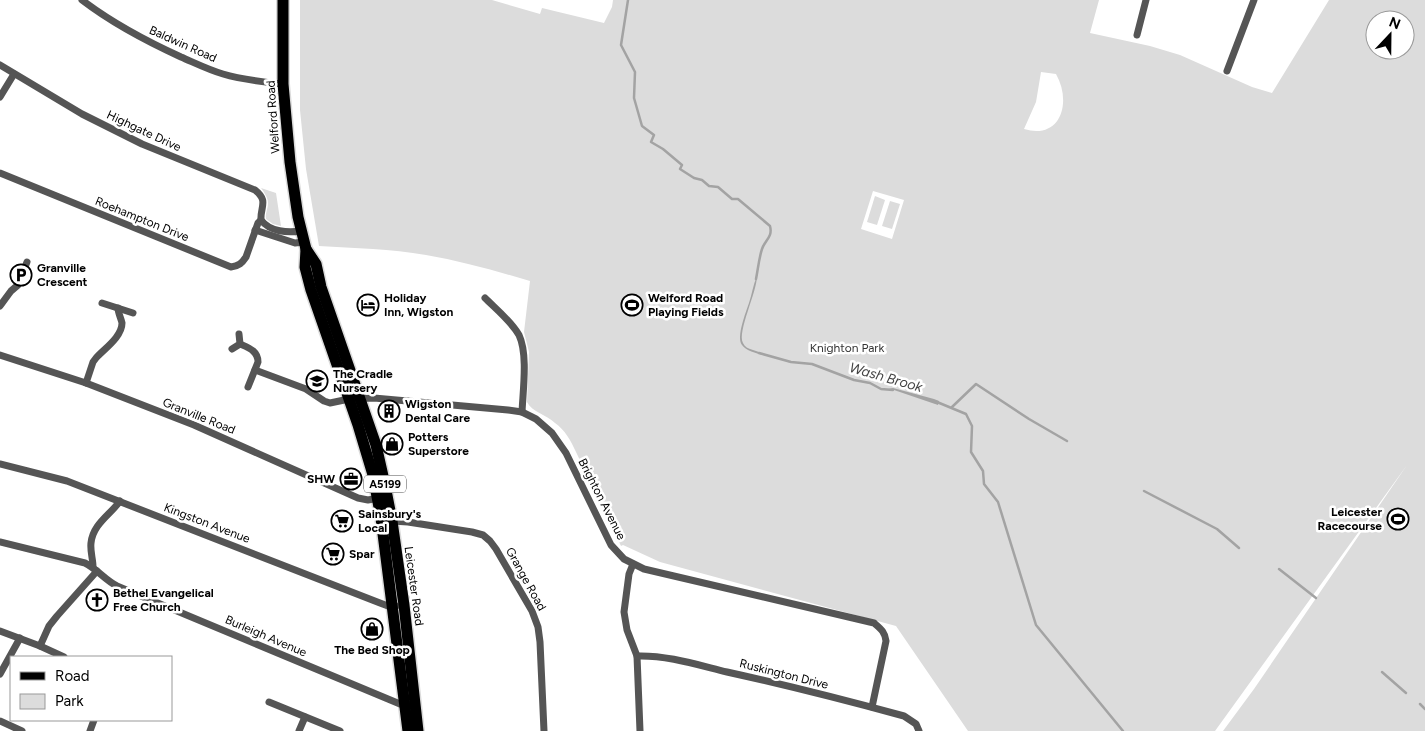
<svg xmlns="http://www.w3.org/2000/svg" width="1425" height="731" font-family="Figtree,sans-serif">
  <rect width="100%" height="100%" fill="#fff"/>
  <g fill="#dcdcdc" fill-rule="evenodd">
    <path d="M300,0H492L540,14L542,8L604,23L612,7L613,0H1099L1090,33L1150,46L1180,55L1252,87L1272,93L1329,0H1425V731H1223L1254,689L1407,465L1215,731H968L896,626L660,562L623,545L621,546L576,452C571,441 565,430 555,423C547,415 532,412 527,402L529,352L524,332L530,281C496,271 461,261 426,255C391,249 355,248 319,246L306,169L300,110ZM1375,20H1405V50H1375ZM1041,72L1056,74C1072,102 1061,140 1024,129L1036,102ZM873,191L904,200L892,239L861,229Z"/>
    <path d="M261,188L276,193L281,226L273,224L266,219C265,213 268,209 268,203C268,198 264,192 261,188Z"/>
    <path d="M875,196L885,200L877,225L867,222Z"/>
    <path d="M890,201L900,204L892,229L882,226Z"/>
  </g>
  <g fill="#a3a3a3">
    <path d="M757,276C757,292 737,332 743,343C746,351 758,349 763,355C756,353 746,351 742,345C736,337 746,312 749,303C752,294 753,285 757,276Z"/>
    <path d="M893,388L934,399L939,401L938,405L894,390L888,389Z"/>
  </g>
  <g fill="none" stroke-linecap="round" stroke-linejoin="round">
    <g stroke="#a3a3a3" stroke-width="2.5">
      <path d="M628,0L621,45L635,72L634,98L642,126L654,135L651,142L663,149L682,165L680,169L694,178L702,180L709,186L718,187L732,199H738L770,226C773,237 765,240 762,249C759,258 758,269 756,279"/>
      <path d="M759,353L791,362L812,364L854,380L870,383L881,389L893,390"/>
      <path d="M937,402L966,414L972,426L971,452L983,471L984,484L998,502L1036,625L1123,731"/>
      <path d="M952,407L976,384L1029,419L1067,441"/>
      <path d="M1144,491L1217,529L1239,548"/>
      <path d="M1279,569L1316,598"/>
      <path d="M1382,672L1406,693"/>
      <path d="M1420,704L1425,709"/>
    </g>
    <g stroke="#dbdbdb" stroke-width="14">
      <g id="primary">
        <path d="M283,0V84L290,162L298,217L306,249L305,267L311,290L358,425L373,475L381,518L408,731"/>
        <path d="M306,249L316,264L321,287L376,445L385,485L392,521L404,605L418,731"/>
      </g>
    </g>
    <g stroke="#555" stroke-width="7">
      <path d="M82,0C112,23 146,41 181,57C195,63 209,70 223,74C243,80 263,82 283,84"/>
      <path d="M1137,35L1146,0"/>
      <path d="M0,65L82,114L142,144L255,190C269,201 260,207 261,220L258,223L246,257C242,263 239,266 231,267L0,173"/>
      <path d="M1227,71L1254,0"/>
      <path d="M0,97L14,74"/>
      <path d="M261,220C270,232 288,233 301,231"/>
      <path d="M255,230L295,243L304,242"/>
      <path d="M485,298C496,309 511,321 519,335C528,354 523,390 522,412"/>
      <path d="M102,303L133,313"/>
      <path d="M0,306L11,291L18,285L27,262"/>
      <path d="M240,344C249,348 258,351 258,362L248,387"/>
      <path d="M232,349L240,344L239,334"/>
      <path d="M0,355L86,383L194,425L358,498L368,500L379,498"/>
      <path d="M255,370L306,389L324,401L330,403L349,399L374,398L508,410L522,412L536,419L552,433L566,453L611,545L624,559L644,569L874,623C881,629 885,632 886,641L872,707"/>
      <path d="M86,383L93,362L96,358C104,349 122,337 122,323C121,318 118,313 118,308"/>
      <path d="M0,464L67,481L380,603L388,606H396"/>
      <path d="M392,521L408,522L472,532L483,535L490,541L496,549L532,611L538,627L540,642L544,731"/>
      <path d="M0,542L85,563C97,569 105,580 117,586L400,704H408"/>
      <path d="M633,564L629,574L624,612L627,630L637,656L640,731"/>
      <path d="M93,567C93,559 90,551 91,543C93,524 110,515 120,501"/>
      <path d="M0,631L40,646L64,657"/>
      <path d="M40,646L49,626L57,616L97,571"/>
      <path d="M637,656C667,655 698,665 727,672C786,685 845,700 904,716L916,724L919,731"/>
      <path d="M0,674L20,638"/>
      <path d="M269,702L340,731"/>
      <path d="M0,721L22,731"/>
      <path d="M90,731L94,720"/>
      <path d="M299,731L305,717"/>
    </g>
    <use href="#primary" stroke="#000" stroke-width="11"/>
  </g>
  <defs>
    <g id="parking-ring" transform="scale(1.125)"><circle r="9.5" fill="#fff" stroke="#000" stroke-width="1.5"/><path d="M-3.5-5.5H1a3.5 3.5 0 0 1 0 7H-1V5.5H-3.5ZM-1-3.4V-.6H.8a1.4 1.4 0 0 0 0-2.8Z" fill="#000"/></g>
    <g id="hotel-ring" transform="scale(1.125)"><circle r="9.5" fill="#fff" stroke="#000" stroke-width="1.5"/><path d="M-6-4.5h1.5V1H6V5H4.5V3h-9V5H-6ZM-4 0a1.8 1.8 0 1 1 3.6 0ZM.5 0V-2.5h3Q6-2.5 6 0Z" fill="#000"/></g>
    <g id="stadium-ring" transform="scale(1.125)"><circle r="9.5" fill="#fff" stroke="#000" stroke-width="1.5"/><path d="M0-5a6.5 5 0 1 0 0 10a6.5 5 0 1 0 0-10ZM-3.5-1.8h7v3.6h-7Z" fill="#000"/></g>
    <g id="school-ring" transform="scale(1.125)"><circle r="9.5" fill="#fff" stroke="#000" stroke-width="1.5"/><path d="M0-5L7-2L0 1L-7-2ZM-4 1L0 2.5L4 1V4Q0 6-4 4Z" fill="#000"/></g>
    <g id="building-ring" transform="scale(1.125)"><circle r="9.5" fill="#fff" stroke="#000" stroke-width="1.5"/><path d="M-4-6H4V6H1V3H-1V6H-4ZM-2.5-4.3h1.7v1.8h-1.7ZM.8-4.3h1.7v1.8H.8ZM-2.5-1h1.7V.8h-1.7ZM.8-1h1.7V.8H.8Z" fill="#000"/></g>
    <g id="shop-ring" transform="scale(1.125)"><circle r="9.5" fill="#fff" stroke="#000" stroke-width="1.5"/><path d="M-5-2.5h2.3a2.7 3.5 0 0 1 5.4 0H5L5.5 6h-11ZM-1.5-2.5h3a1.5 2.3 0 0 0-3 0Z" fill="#000"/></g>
    <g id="office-ring" transform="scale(1.125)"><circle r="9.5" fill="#fff" stroke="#000" stroke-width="1.5"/><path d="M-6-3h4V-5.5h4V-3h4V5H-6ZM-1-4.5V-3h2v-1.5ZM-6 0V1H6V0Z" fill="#000"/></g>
    <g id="supermarket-ring" transform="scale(1.125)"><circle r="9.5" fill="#fff" stroke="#000" stroke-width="1.5"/><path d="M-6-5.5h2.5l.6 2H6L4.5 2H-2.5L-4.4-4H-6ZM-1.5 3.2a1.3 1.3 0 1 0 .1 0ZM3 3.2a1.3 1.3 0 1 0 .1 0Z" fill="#000"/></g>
    <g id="church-ring" transform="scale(1.125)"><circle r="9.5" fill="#fff" stroke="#000" stroke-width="1.5"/><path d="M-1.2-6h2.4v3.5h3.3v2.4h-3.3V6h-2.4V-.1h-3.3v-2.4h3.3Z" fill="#000"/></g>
  </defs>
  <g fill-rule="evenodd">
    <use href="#parking-ring" x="21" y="275"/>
    <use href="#hotel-ring" x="368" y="305"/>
    <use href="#stadium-ring" x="632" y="305"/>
    <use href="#school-ring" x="317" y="381"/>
    <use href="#building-ring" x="389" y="411"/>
    <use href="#shop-ring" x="392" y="444"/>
    <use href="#office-ring" x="351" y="479"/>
    <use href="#stadium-ring" x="1398" y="519"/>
    <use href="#supermarket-ring" x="342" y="521"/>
    <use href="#supermarket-ring" x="333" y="554"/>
    <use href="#church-ring" x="97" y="600"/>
    <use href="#shop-ring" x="372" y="629"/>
  </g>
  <g text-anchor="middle" stroke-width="5" stroke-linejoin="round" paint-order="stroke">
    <rect fill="#fff" stroke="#4c4c4c" stroke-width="1" x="364" y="475.5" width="42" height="17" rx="4"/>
    <g font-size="11" font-weight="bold" fill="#000">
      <text x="385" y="488">A5199</text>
    </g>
    <g font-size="12" fill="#000" stroke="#fff">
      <text transform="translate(183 44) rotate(24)" y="4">Baldwin Road</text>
      <text transform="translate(273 117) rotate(-94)" y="4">Welford Road</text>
      <text transform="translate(144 131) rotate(25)" y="4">Highgate Drive</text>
      <text transform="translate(142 219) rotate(22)" y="4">Roehampton Drive</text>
      <text transform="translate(199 416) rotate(22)" y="4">Granville Road</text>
      <text transform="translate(602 499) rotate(63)" y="4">Brighton Avenue</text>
      <text transform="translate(207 523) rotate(21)" y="4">Kingston Avenue</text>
      <text transform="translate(526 579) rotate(61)" y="4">Grange Road</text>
      <text transform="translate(414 586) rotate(82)" y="4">Leicester Road</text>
      <text transform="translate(266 636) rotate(23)" y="4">Burleigh Avenue</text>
      <text transform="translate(784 674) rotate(14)" y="4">Ruskington Drive</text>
    </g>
    <g font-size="12" font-weight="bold" fill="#000" stroke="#fff" text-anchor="start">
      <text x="37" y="272">Granville<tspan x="37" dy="14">Crescent</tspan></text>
      <text x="384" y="302">Holiday<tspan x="384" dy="14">Inn, Wigston</tspan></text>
      <text x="648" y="302">Welford Road<tspan x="648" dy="14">Playing Fields</tspan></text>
      <text x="333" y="378">The Cradle<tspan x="333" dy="14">Nursery</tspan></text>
      <text x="405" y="408">Wigston<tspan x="405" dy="14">Dental Care</tspan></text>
      <text x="408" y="441">Potters<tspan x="408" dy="14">Superstore</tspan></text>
      <text x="335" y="483" text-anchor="end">SHW</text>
      <text x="1382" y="516" text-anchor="end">Leicester<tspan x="1382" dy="14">Racecourse</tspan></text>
      <text x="358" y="518">Sainsbury's<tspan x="358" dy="14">Local</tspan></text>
      <text x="349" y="558">Spar</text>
      <text x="113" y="597">Bethel Evangelical<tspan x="113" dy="14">Free Church</tspan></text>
      <text x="372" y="654" text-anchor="middle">The Bed Shop</text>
    </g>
    <g font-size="12" fill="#333" stroke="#fff">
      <text x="847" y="352">Knighton Park</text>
    </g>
    <g font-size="14" font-style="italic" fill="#444" stroke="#fff">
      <text transform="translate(886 377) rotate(16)" y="5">Wash Brook</text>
    </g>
  </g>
  <rect x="10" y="656" width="162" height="65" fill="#ffffff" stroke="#999999"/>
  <rect x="20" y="672" width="25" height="8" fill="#000000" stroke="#999999"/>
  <text x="55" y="681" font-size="15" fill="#000000">Road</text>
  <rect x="20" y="694" width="25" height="15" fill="#dcdcdc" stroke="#999999"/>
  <text x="55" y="706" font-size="15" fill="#000000">Park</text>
  <g transform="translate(1390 35) rotate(22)"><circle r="24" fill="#ffffff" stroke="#999999"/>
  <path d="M0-4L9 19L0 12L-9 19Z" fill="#000000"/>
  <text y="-8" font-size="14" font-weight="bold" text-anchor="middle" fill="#000000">N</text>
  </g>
</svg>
